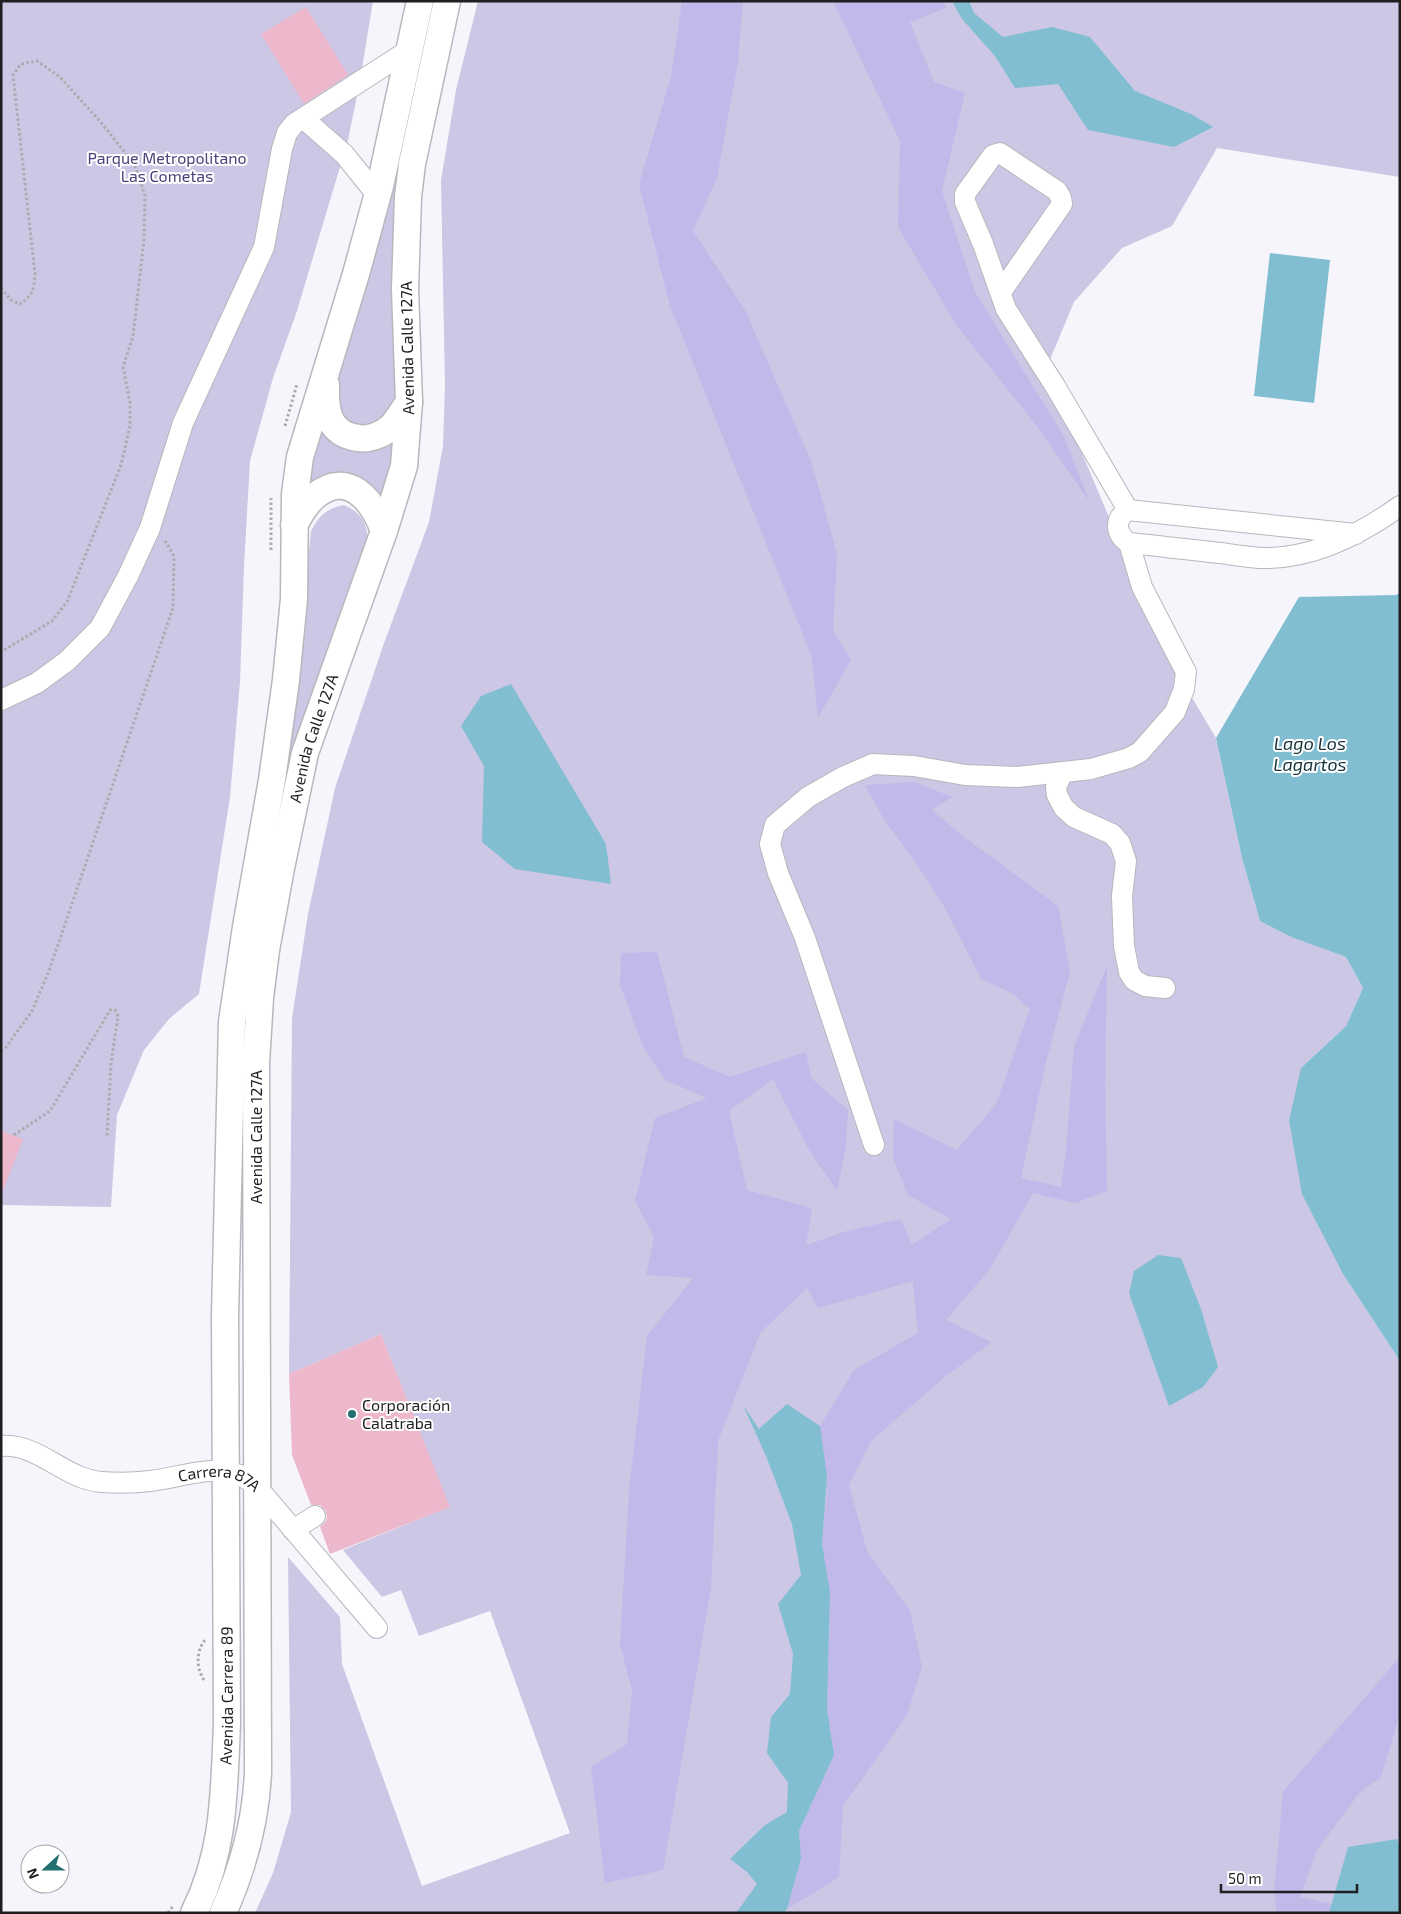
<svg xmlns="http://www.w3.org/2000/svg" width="1401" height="1914" font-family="'Exo 2',sans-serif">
  <rect width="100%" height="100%" fill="#f6f5fb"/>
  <g fill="#cbc7e5">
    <path d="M1,1H373L360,81L348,140L297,311L273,378L250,461L244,566L240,682L230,797L199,994L169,1019L144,1050L117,1115L111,1207L1,1205Z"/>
    <path d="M433,1H437L397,398L382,422L357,427L337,414L333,384Z"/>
    <path d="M478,1H1400V177L1217,148L1172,226L1122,248L1074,302L1049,362L1079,446L1168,657L1216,738L1242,858L1260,921L1291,937L1346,957L1363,988L1346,1026L1301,1068L1343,1274L1400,1361V1913H255L273,1873L291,1812L288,1557L340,1617L342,1664L422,1886L570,1833L490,1611L419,1636L401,1590L382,1597L343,1550L449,1507L381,1334L289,1374L292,1018L308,914L335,788L383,646L429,522L443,446L445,385L441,180L456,90Z"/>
    <path d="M321,421L399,433L383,506L306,492Z"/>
    <path d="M344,505C360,512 366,521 368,538L250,969L291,738L311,531C319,516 327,508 344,505Z"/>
  </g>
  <g fill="#c1b9e9">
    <path d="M682,1H743L738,62L717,178L693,231L745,310L811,461L837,554L833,630L851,660L818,718L812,657L670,306L639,184L671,77Z"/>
    <path d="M833,1H943L946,8L910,22L934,82L965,93L942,191L975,292L1063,435L1090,502L1039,429L957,326L898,227L900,141Z"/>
    <path d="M915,782L952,797L932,810L960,834L1058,906L1070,971L1045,1066L1021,1178L1061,1187L1066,1151L1074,1046L1107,966L1105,1082L1107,1191L1075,1203L1033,1193L990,1269L946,1320L992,1342L946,1376L871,1441L849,1485L867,1551L910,1611L922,1666L907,1715L843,1806L839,1877L787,1909L801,1859L799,1831L834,1755L827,1709L830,1609L822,1544L827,1491L820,1426L854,1370L918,1333L913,1281L818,1308L807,1288L760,1333L718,1441L711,1588L663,1870L605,1883L591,1767L627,1744L632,1690L620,1644L629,1491L647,1336L693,1278L646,1275L654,1237L635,1201L655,1118L707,1098L665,1080L643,1046L620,985L621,953L657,952L684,1057L730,1077L806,1052L811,1078L848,1110L846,1146L837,1191L809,1150L773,1079L729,1111L747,1190L812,1208L806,1245L847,1231L901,1219L912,1245L951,1219L908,1195L893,1158L894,1119L957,1150L996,1104L1030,1009L1012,993L981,979L944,906L914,860L883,818L865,785Z"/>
    <path d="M1400,1657V1713L1381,1777L1360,1792L1317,1850L1300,1897L1332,1904L1329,1913H1277L1274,1891L1283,1792Z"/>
  </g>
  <g fill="#81bed1">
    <path d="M952,1H969L974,13L1003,37L1052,27L1090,37L1135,91L1191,114L1213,127L1174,147L1088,130L1058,84L1015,88L995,56L962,19Z"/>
    <path d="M1270,253L1330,260L1314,403L1254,396Z"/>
    <path d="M1400,593V1361L1343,1274L1302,1194L1289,1120L1301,1068L1346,1026L1363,988L1346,957L1291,937L1260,921L1242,858L1216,738L1299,597L1396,595Z"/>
    <path d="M511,684L606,844L611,884L515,869L482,842L484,766L461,726L481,696Z"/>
    <path d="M1158,1255L1181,1258L1201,1309L1218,1367L1203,1387L1169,1406L1129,1293L1134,1271Z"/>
    <path d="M787,1404L820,1426L827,1477L822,1544L830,1593L827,1709L834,1755L799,1831L801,1859L787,1909L784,1913H736L757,1884L747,1872L730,1859L765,1825L787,1812L788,1783L767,1753L771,1717L790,1694L793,1654L778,1604L801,1575L792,1524L766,1456L743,1405L759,1429Z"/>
    <path d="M1397,1839L1400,1849V1913H1329L1348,1847Z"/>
  </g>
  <g fill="#edb7cc">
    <path d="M306,7L348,75L304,104L261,34Z"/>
    <path d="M1,1131L23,1139L2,1193H1Z"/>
    <path d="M381,1334L450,1507L330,1554L320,1527L326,1521L327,1516L325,1510L320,1505H311L292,1455L289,1374Z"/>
  </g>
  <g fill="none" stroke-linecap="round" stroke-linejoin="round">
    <g stroke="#b8b7bd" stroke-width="22">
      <g id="minor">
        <path d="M303,118L344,154L377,195"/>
        <path d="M1001,292L1062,204L1061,198L1057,191L1000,153L993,155L965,194V202L983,244L1006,309L1055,386L1128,510"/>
        <path d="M1356,534L1128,510C1114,519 1115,534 1129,543C1160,546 1190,550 1220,553C1235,555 1251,558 1266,558C1315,558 1361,534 1400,506"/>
        <path d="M1,700L37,683L67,661L100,628L128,576L150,528L183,423L264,247L282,149L287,133L294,124L409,50"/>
        <path d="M1063,772L1056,787L1057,795L1064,808L1074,817L1112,834L1120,843L1126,861L1122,896L1124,946L1129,972L1134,980L1145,986L1165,988"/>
        <path d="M874,1145L805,938L778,873L770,844L775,825L808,797L843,777L873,764L914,766L965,775L1017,777L1091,769L1129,758L1140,752L1175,712L1184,689L1186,672L1142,587L1129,543"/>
        <path id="s1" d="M1,1446C39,1443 64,1479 101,1482C117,1483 134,1483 150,1481C177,1478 208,1466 234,1473C243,1475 250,1481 257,1487L377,1628"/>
        <path d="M293,1530L315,1516"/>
      </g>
    </g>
    <g stroke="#b8b7bd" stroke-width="29">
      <g id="major">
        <path d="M326,385C325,412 329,434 358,438C369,440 382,435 391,427C398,420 403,410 409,402"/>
        <path d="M294,525C300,515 305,504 315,496C349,469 373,501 384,531"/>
        <path id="s2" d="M194,1913C225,1851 224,1791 227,1724L225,1316L232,1022L246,927L272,780L286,680L294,599L295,494L300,457L356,274L380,186L420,1"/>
        <path id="s3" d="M223,1913C243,1868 256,1821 258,1772L256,1063L260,998L266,950L281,868L305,753L384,531L404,466L409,402L405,289L408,197L412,164L447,1"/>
      </g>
    </g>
    <g stroke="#acabb0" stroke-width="3" stroke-dasharray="2.5 2.5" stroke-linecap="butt">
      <path d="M1,288L11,300L20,304C33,296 34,288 35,274L13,75L21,64L37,61L60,77L99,120L135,165L145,196L144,240L133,336L123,367L130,402V426L121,465L67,602L52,621L1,652"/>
      <path d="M285,426L297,384"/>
      <path d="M271,550V498"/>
      <path d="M1,1051L6,1047L32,1011L49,971L173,608L174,556L164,539"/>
      <path d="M14,1135L50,1111L110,1010H115L118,1016L111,1063L107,1137"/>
      <path d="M204,1680C196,1668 196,1651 205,1640"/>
      <path d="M168,1913L173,1906"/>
    </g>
    <use href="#minor" stroke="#fff" stroke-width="20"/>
    <use href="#major" stroke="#fff" stroke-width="26"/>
  </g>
  <circle fill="#236e6f" stroke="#fff" stroke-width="2" cx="352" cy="1414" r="5"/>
  <g text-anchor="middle" stroke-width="4" stroke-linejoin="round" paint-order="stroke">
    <g font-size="16" fill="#4d3f7b" stroke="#fff">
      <text x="167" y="164">Parque Metropolitano<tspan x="167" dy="18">Las Cometas</tspan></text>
    </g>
    <g font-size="16" fill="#1f1f21" stroke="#fff">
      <text transform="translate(407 348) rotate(-91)" y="6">Avenida Calle 127A</text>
      <text dy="6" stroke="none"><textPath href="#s3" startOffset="1186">Avenida Calle 127A</textPath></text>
      <text transform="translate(256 1137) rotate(-90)" y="6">Avenida Calle 127A</text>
      <text dy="6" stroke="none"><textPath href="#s1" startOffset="228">Carrera 87A</textPath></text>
      <text dy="6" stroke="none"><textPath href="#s2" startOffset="222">Avenida Carrera 89</textPath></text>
    </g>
    <g font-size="16" fill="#1f1f21" stroke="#fff" text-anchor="start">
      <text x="362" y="1411">Corporación<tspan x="362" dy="18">Calatraba</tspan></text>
    </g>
    <g font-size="18" font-style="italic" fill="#16353d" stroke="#fff">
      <text x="1310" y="750">Lago Los<tspan x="1310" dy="21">Lagartos</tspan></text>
    </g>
  </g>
  <rect width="1401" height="1914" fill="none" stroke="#1f1f21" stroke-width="5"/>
  <g transform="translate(45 1869) rotate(249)"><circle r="24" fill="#ffffff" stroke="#a5a5a6"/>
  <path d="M0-4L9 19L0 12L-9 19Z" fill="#236e6f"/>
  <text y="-8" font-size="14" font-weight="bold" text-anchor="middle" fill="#1f1f21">N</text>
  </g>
  <path d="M1221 1884v8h136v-8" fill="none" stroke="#1f1f21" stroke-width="2.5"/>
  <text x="1228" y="1884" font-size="15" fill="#1f1f21" stroke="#ffffff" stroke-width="4" paint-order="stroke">50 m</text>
</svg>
